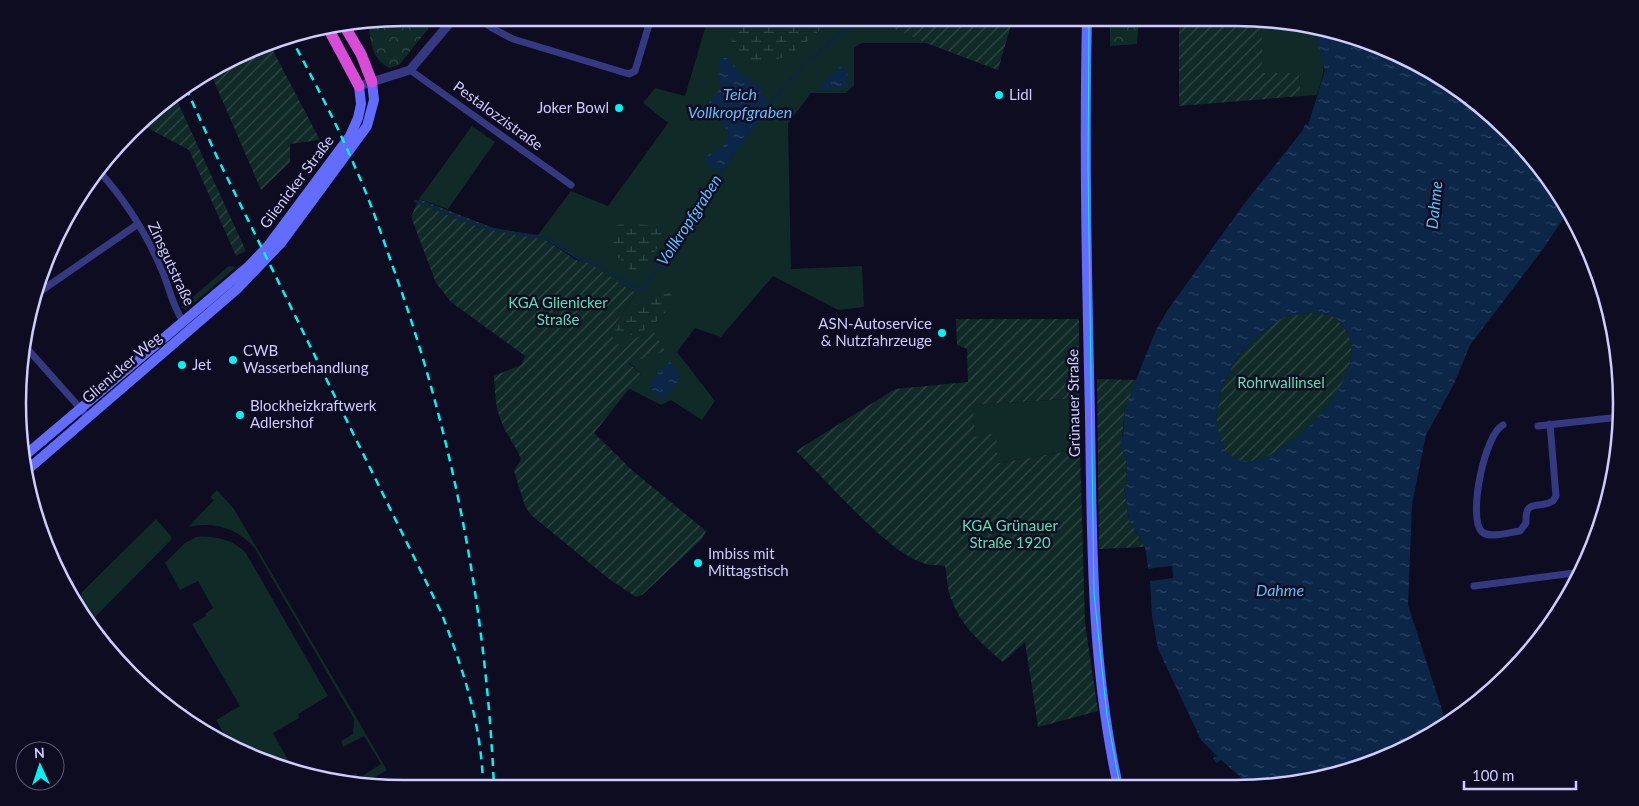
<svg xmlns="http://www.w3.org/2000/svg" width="1639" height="806" font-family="Lato,sans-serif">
  <defs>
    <pattern id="forest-crowns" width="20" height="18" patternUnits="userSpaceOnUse" patternTransform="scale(1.25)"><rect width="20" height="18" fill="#0f2a27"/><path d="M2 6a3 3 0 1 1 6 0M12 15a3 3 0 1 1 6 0" fill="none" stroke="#314847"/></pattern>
    <pattern id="wetland-marsh" width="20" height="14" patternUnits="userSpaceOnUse" patternTransform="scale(1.25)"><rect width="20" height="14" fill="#0f2a27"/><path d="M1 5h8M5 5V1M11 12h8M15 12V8" fill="none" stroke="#314847"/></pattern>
    <pattern id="garden-furrows" width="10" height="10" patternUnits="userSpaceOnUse" patternTransform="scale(1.25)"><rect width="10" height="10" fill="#0f2a27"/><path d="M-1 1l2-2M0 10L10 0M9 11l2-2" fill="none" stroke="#314847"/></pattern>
    <pattern id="water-ripples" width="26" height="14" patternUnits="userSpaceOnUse" patternTransform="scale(1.25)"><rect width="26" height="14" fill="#0b2646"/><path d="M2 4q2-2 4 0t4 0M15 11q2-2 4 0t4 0" fill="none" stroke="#2d4462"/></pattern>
  </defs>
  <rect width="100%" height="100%" fill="#0e0c20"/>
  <g fill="#0f2a27">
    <path d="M708,18H870L926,43H862L854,47V85L846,93H811L788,124L791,269L862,266L864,307L838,310L773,276L721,337L695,328L677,352L715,401L702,420L671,400L661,405L628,388L641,374C625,361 621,348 609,333L636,293C603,273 570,256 538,235L571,191L608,206L668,123L643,103L655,88L685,96Z"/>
    <path d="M1262,18L1311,27C1326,55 1327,66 1317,95L1301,96L1299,73H1262Z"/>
    <path d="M472,126L495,142L448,209L419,199Z"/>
    <path d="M229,266L236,267L186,310L181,307Z"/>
    <path d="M1079,398L1080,449L998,463L975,437L973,405Z"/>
    <path d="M217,490L234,509L387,770L362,785L349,783L351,782L348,778L356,773L359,778L381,764L364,736L343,747L341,741L353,734L354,719L254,547C237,528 213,521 188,527L214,500L210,497Z"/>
    <path d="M156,519L171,536V540L94,618L87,614L79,604L82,592Z"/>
    <path d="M196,537C213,535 234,540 246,553L328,696L298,714L299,718L273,733L288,760L278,766L229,746L230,745L216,720L240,706L192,624L206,616L205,614L213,608L198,581L180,590L165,563L185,543Z"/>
  </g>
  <g fill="url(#forest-crowns)">
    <path d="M403,18H423L428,29L399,65L389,68C371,58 371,42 368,23Z"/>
    <path d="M1110,18H1139L1137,44L1110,46Z"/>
  </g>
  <g fill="url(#wetland-marsh)">
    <path d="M739,18H831C804,46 780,72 737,58C727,44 733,32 739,18Z"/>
    <path d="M625,224L650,225L665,231V238L661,245L651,255L643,269L635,273C624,266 619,257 610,249L611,237L618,225Z"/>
    <path d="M664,291L671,294C676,312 633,346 616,333L615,329L634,305L659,295Z"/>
  </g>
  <g fill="url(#garden-furrows)">
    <path d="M870,18H1013L998,70L926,43Z"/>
    <path d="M1210,25L1262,26V73H1299L1301,96L1179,106V27Z"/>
    <path d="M269,43L320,140L290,144V162L261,190L211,74Z"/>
    <path d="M174,94L246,251L236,256L189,150L142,125L168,97Z"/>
    <path d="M419,199L496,229L538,235L576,260L588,263L636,293L609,333L619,345L653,331L665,351L628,363L641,374L594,433L633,471L706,531L702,539L642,595L636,597L609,579L531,515L525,506L514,471L521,459C515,444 505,434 500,418C495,406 495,389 494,376L521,365L525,356L451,302L436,283L411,217Z"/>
    <path d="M1311,313C1318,314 1328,314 1334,317C1338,319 1341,325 1344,328C1379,369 1287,466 1243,462C1238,461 1231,456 1226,453L1219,436L1216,418L1222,386L1239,354L1262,332L1285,316Z"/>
    <path d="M956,319H1079V398L973,405L975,437L996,433L998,463L1080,449L1085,623L1098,711L1038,727L1025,642L1003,662C982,644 962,627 952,601C947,591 947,577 945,566C939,565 932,566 926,564C889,555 826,479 796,451L895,389L968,382L967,349L957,345Z"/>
    <path d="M1097,379L1138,380L1125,408L1121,448L1126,457L1127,486L1124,487L1129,520L1145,547L1099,549Z"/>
  </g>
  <g fill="url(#water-ripples)" fill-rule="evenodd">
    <path d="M1311,27C1393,40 1469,88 1525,148C1542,166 1555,189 1569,210L1543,249L1470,345L1454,384L1426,435L1412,505L1408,605L1447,725L1383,759L1286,785H1250L1221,760L1216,763L1213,758L1217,756L1201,740L1158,649L1152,616L1150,581L1145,547L1129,520L1124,487L1127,486L1126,457L1121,448L1120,438L1123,437L1125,408L1155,332L1167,311L1244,204L1303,130L1305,124L1308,125L1325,71L1316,36ZM1311,313C1318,314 1328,314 1334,317C1338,319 1341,325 1344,328C1379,369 1286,466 1243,461C1238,461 1231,456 1226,453L1219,436L1216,418L1222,386L1239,354L1262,332L1285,316Z"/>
    <path d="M720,58H727C732,62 736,68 741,73C757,87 764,81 767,108L726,166L715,170L706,164V156L722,148L729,137C726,122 712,118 708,104L719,90Z"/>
    <path d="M840,67H844L848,73L847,85L844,88L820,90L819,86Z"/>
    <path d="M670,361L680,376C677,385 668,396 660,400L648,386L660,370Z"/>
  </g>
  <path fill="#0e0c20" d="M1172,566L1173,578L1150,581L1147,569Z"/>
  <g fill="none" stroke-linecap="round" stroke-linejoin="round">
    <path stroke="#0b2646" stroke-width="2.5" d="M415,201L482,227L548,239L579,259L589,261L641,290L677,245L684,225L693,212C743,142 788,63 863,18"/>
    <g stroke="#353981" stroke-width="7">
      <path d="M479,18L492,28L513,39L629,74L635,71L651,18"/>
      <path d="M410,70L571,185"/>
      <path d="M99,171C124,199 146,233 161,268C169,285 172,306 183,321"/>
      <path d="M35,295L138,224"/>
      <path d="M24,345L88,417"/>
      <path d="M1503,425C1485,433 1467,518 1482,532C1490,539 1510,532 1520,531L1526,523C1525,497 1538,510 1553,501L1556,496L1550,424"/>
      <path d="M1538,426L1620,417"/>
      <path d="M1474,586L1582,572"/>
    </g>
    <path stroke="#353981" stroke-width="9" d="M359,86L410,70L454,18"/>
    <g stroke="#626cff" stroke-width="10">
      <path d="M1087,18C1084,151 1087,284 1090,416C1092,541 1091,664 1118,786"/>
      <path d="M22,458L249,266L268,246L350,136L358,118L361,104L359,86"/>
      <path d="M26,471L237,289L281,243L367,126L374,100L372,82"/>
    </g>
    <g stroke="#d84cd7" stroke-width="11">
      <path d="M345,27L361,54L372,82"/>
      <path d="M329,30L359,86"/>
    </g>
    <path stroke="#00f3f6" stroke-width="1" d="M1089,18L1088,166L1094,593L1107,716L1120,786"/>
    <g stroke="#00f3f6" stroke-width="2.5" stroke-dasharray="8 6" stroke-linecap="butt">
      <path d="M290,36C313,79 336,122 355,167C370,200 382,236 394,270C454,438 486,610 494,787"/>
      <path d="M186,88L217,157L441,612C463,669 482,725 483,787"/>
    </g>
  </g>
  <g fill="#00f3f6" stroke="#0e0c20" stroke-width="2">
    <circle cx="999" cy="95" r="5"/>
    <circle cx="619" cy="108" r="5"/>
    <circle cx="942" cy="333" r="5"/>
    <circle cx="233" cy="360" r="5"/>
    <circle cx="182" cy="365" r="5"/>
    <circle cx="240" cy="415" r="5"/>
    <circle cx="698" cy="563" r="5"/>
  </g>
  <g text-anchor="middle" stroke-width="5" stroke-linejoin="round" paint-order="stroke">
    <g font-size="15" fill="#cdcbff" stroke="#0e0c20" text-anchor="start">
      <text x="1009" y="100">Lidl</text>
      <text x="609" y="113" text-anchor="end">Joker Bowl</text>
      <text x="932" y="329" text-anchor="end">ASN-Autoservice<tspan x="932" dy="17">&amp; Nutzfahrzeuge</tspan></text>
      <text x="243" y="356">CWB<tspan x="243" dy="17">Wasserbehandlung</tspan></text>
      <text x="192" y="370">Jet</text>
      <text x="250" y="411">Blockheizkraftwerk<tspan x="250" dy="17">Adlershof</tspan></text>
      <text x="708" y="559">Imbiss mit<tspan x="708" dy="17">Mittagstisch</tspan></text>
    </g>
    <g font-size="15" fill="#cdcbff" stroke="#0e0c20">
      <text transform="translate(498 116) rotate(36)" y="5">Pestalozzistraße</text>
      <text transform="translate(297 182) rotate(-53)" y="5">Glienicker Straße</text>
      <text transform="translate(171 264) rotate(65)" y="5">Zinsgutstraße</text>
      <text transform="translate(122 368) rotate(-41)" y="5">Glienicker Weg</text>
      <text transform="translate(1074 403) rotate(-91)" y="5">Grünauer Straße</text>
    </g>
    <g font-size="15" fill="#54e2b2" stroke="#0e0c20">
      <text x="558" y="308">KGA Glienicker<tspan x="558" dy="17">Straße</tspan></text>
      <text x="1281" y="388">Rohrwallinsel</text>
      <text x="1010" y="531">KGA Grünauer<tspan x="1010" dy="17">Straße 1920</tspan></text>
    </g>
    <g font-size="16" font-style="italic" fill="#59c0ff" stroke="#0e0c20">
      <text x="740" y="100">Teich<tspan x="740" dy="18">Vollkropfgraben</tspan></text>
      <text transform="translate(1434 205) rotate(-84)" y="6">Dahme</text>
      <text transform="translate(689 220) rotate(-57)" y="6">Vollkropfgraben</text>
      <text x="1280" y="596">Dahme</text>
    </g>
  </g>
  <path d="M0 0H1639V806H0ZM403 26H1236A377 377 0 0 1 1613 403V403A377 377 0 0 1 1236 780H403A377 377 0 0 1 26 403V403A377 377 0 0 1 403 26Z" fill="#0e0c20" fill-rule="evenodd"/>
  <path fill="none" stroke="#cdcbff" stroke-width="2.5" d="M403 26H1236A377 377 0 0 1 1613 403V403A377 377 0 0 1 1236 780H403A377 377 0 0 1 26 403V403A377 377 0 0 1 403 26Z"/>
  <g transform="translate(40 766) rotate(357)"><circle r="24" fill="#0e0c20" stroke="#5a5879"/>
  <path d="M0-4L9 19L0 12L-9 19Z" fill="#00f3f6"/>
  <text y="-8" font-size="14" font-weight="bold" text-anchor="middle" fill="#cdcbff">N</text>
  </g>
  <path d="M1464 781v8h112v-8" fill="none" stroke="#cdcbff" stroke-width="2.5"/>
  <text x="1472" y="781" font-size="15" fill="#cdcbff" stroke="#0e0c20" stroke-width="4" paint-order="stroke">100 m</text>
</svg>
